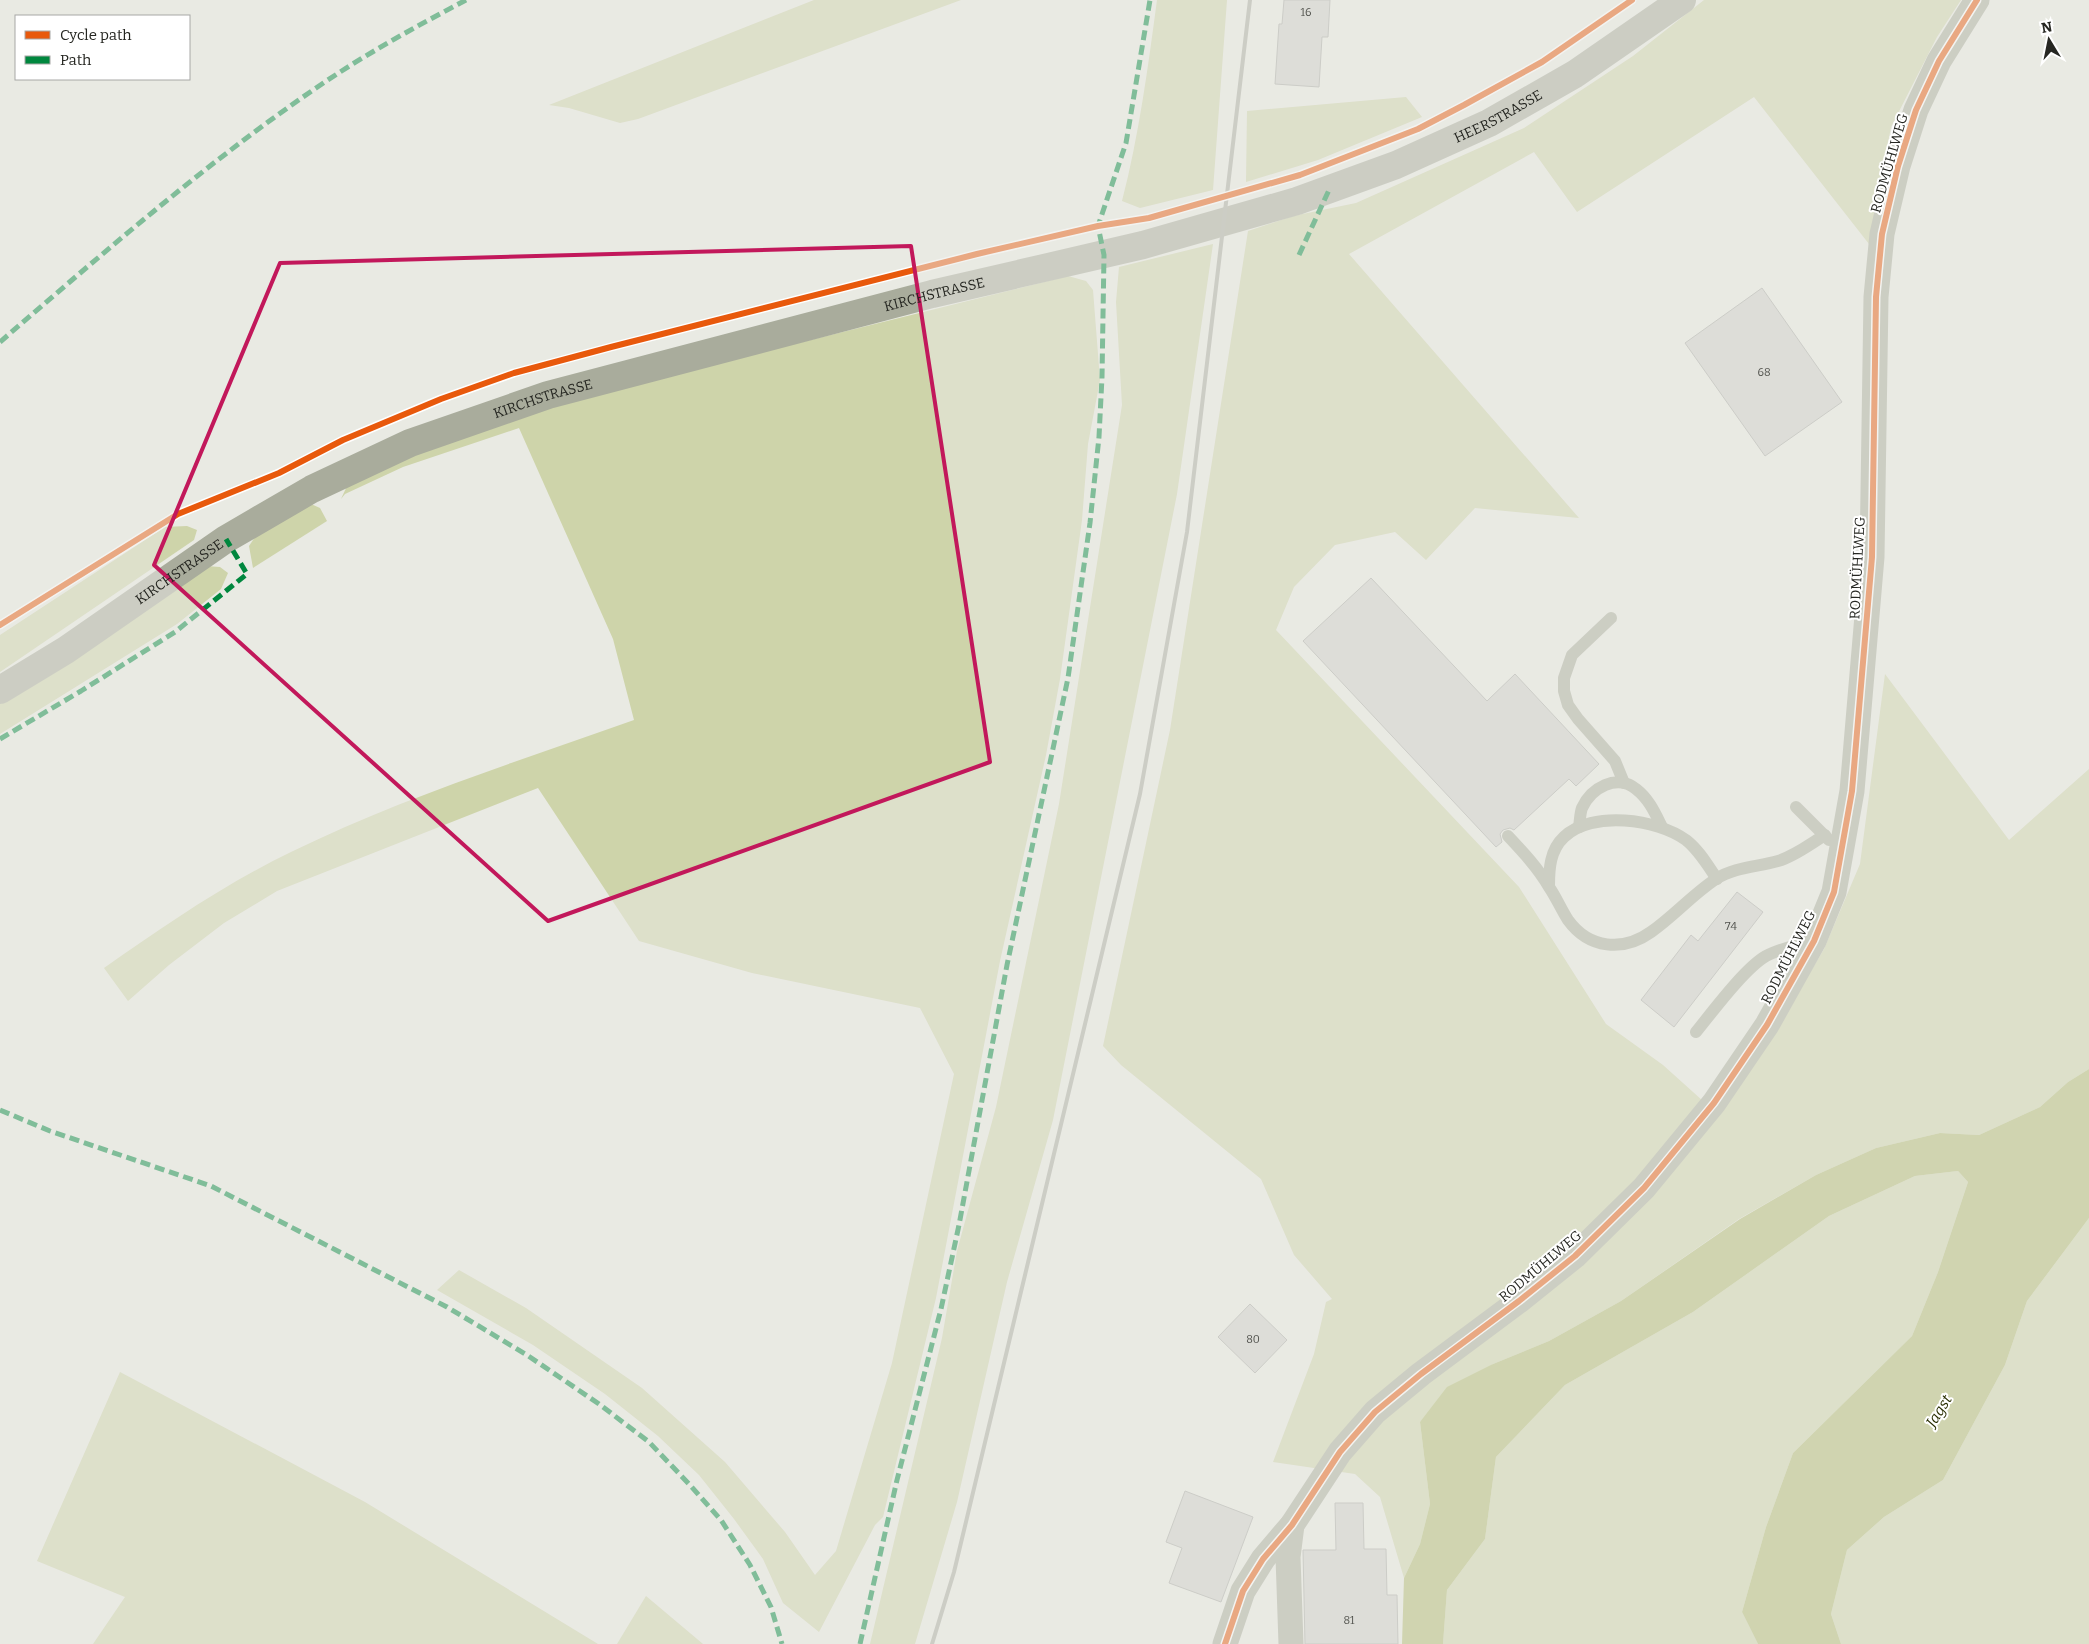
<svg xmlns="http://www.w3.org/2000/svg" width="2089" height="1644" font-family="Bitter,serif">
  <rect width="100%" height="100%" fill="#e9eae3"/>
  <g fill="#ced4aa">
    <path d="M814,0H961L638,119L620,123L569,108L549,105Z"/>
    <path d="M1157,0H1227L1213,190L1140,208L1122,201C1139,135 1148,67 1157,0Z"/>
    <path d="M1704,0H1961L1937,37L1891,127L1869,244L1754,97L1577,212L1534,152L1349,254L1579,518L1475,508L1426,560L1395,532L1335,545L1294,587L1276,630L1519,887L1606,1024L1663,1065L1713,1110L1774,1033L1824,949L1860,864L1885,674L2009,840L2089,769V1069L2068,1082L2040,1107L1979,1135L1940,1133L1876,1148L1816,1175L1739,1219L1621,1301L1549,1341L1493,1364L1420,1422L1430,1504L1420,1544L1404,1578L1380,1497L1355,1474L1273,1462L1314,1354L1326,1302L1332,1299L1294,1255L1261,1179L1121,1065L1103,1046L1170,730L1248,231L1293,216L1356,203L1524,128L1633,56Z"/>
    <path d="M1406,97L1422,117L1318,160L1246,182L1247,111Z"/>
    <path d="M1213,244L1177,494L1053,1120L1007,1282L957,1502L915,1644H870L942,1338L957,1251L996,1107L1059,804L1122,405L1116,302L1119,267Z"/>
    <path d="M1068,276L1086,281L1093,290L1100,380L1088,444L1082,520L1060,679L1046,755L1000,961L936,1298L883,1517L875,1525L819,1632L783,1603L763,1559L734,1519L699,1475L658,1436L605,1394L533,1345L437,1290L459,1270L526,1308L642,1388L725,1462L785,1532L815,1575L836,1551L892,1363L954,1074L920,1008L752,973L639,941L538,788L277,891L224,923L169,965L128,1001L104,968C164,926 225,884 291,852C401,798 519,761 634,720L613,639L519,428L403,467L345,494L341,499L347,486L416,454L496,423L678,373Z"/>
    <path d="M311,504L320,508L327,521L253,568L249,546L255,537Z"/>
    <path d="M187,526L197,530L194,540L0,672V635L165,527Z"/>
    <path d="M206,566L220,567L228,573L221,589L177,624L0,734V704C73,666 139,614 206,566Z"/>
    <path d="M1958,1171L1968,1182L1938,1272L1912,1336L1793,1453L1766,1527L1742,1612L1758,1644H1443L1447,1590L1485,1539L1496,1457L1565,1385L1693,1312L1829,1216L1915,1176Z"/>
    <path d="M2089,1218V1644H1841L1831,1614L1847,1550L1884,1517L1943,1480L2005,1365L2027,1301Z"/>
    <path d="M120,1372L365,1502L598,1644H93L125,1597L37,1561Z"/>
    <path d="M646,1596L703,1644H617Z"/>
  </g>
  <path fill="#b1bb71" d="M2089,1069V1218L2027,1301L2005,1365L1943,1480L1884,1517L1847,1550L1831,1614L1841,1644H1758L1742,1612L1766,1527L1793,1453L1912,1336L1938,1272L1968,1182L1958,1171L1915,1176L1829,1216L1693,1312L1565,1385L1496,1457L1485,1539L1447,1590L1443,1644H1402L1404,1578L1420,1544L1430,1504L1420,1422L1447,1387L1493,1364L1549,1341L1621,1301L1740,1219L1816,1175L1876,1148L1940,1133L1979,1135L2040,1107L2068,1082Z"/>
  <g fill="#cecfca" stroke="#a9aaa5">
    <path d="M1284,0H1330L1328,37H1322L1319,87L1275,84L1279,24H1282Z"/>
    <path d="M1762,288L1842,402L1765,456L1685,343Z"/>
    <path d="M1371,578L1487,701L1515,674L1599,764L1576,786L1569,779L1514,830L1510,828L1503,830L1500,834L1502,842L1496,847L1303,641Z"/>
    <path d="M1737,892L1763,912L1674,1027L1641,1000L1691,935L1698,941Z"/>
    <path d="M1250,1304L1287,1340L1255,1373L1218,1337Z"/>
    <path d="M1185,1491L1253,1517L1221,1602L1169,1583L1182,1548L1166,1542Z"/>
    <path d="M1335,1503H1363L1364,1549H1386L1387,1595H1397L1398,1644H1305L1303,1550H1336Z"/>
  </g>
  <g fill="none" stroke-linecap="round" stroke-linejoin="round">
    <g stroke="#a9ad9c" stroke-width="12">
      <path d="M1611,618L1572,655L1564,678V691L1568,705L1578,719L1615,761L1624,783"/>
      <path d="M1796,807L1829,840"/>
      <path d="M1579,827C1580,821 1580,813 1582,808C1591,788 1617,773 1636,789C1649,799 1655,813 1662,827"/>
      <path d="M1508,836C1523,852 1538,868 1549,887C1556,897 1561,909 1568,920C1589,949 1623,952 1651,932C1674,916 1693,894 1716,879C1735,867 1757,867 1778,861C1795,856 1810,844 1825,835"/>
      <path d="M1549,886C1549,869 1550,850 1564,837C1592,810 1657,819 1686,840C1699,850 1708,866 1717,879"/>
      <path d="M1696,1032C1713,1011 1745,968 1766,956C1781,948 1798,945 1814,941"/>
    </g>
    <g stroke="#a9ad9c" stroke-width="25">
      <path d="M1225,1644L1243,1591L1263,1559L1292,1525L1340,1452L1375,1412L1421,1374L1519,1301L1575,1256L1644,1188L1714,1103L1767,1025L1814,941L1834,892L1852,791L1872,557L1876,297L1882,234L1898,166L1916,110L1939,61L1977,0"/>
      <path d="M1291,1644L1288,1557L1292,1525"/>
    </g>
    <path stroke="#a9ac9c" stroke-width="28" id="s1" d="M0,690L66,650L226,539L312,489L410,443L548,395L932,294L1143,245L1297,201L1396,165L1489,123L1575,74L1682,0"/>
    <path stroke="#a9aba0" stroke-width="4" d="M932,1644L954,1572L1140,794L1187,532L1250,0"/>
    <g stroke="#00873e" stroke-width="5" stroke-dasharray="10 5" stroke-linecap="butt">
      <path d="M1299,255L1329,190"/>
      <path d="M0,342C102,254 205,164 316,88C364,55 415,27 466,0"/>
      <path d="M0,739L81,691L175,632L247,574L226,539"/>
      <path d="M0,1110L50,1131L211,1186L447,1307L527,1355L599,1404L649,1442L689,1484L721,1520L750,1565L771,1607L782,1644"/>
      <path d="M860,1644L897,1480L941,1309L959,1225L1007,965L1068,678L1090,523L1099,437L1102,377L1104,255L1098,226L1126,143L1150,0"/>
    </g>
    <g stroke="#fff" stroke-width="9">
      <g id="cycleway">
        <path d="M0,625L178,514L279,473L343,440L441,399L514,373L611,347L977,254L1098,226L1149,218L1300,175L1418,129L1464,105L1542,62L1632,0"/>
        <path d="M1225,1644L1243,1591L1263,1559L1292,1525L1340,1452L1375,1412L1421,1374L1519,1301L1575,1256L1644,1188L1714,1103L1767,1025L1814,941L1834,892L1852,791L1872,557L1876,297L1882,234L1898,166L1916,110L1939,61L1977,0"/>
      </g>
    </g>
    <use href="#cycleway" stroke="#e8590c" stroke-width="6"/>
  </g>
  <path d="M0 0H2089V1644H0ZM911,246L990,762L548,921L154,565L280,263Z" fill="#e9eae3" fill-opacity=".55" fill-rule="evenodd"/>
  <path fill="none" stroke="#c2185b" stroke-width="4" stroke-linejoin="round" d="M911,246L990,762L548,921L154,565L280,263Z"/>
  <g text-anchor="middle" stroke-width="4" stroke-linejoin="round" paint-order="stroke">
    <g font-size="11" fill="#4f504b">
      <text x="1306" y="16">16</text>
      <text x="1764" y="376">68</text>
      <text x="1731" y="930">74</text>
      <text x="1253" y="1343">80</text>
      <text x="1349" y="1624">81</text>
    </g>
    <g font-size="14" fill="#252621" stroke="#fff">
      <text dy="5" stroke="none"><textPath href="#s1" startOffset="1618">HEERSTRASSE</textPath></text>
      <text transform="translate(1889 163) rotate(-74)" y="5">RODMÜHLWEG</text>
      <text dy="5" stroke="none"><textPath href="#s1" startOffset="1025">KIRCHSTRASSE</textPath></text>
      <text dy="5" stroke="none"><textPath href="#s1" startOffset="620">KIRCHSTRASSE</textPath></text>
      <text transform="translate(1857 568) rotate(-87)" y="5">RODMÜHLWEG</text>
      <text dy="5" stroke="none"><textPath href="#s1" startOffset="215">KIRCHSTRASSE</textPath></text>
      <text transform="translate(1788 957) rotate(-63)" y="5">RODMÜHLWEG</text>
      <text transform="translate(1540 1266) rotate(-40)" y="5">RODMÜHLWEG</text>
    </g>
    <g font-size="15" font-style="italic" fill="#282d01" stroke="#fff">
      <text transform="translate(1939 1411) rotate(-58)" y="5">Jagst</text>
    </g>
  </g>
  <rect x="15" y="15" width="175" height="65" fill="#ffffff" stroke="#a8a8a6"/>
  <rect x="25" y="31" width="25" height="8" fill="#e8590c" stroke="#a8a8a6"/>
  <text x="60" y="40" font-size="15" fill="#252621">Cycle path</text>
  <rect x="25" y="56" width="25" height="8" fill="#00873e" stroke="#a8a8a6"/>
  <text x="60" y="65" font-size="15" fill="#252621">Path</text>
  <g transform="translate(2049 40) rotate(350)" stroke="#ffffff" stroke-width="4" paint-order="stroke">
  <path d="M0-4L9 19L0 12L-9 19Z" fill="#252621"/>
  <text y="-8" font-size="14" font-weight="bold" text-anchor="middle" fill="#252621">N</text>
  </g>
</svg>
